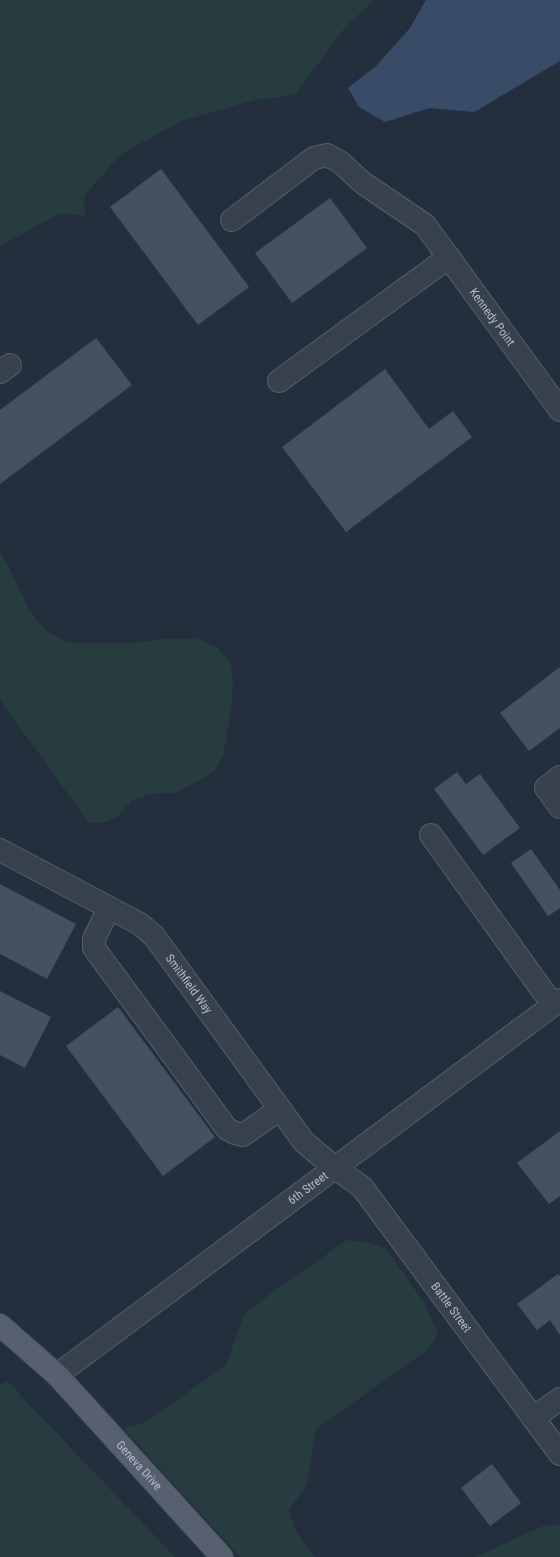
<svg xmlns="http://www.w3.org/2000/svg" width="560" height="1557" font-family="'Roboto Condensed',sans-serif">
  <rect width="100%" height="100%" fill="#242f3e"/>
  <g fill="#263c3f">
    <path d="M0,0H375L346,26L295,95L255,100L182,121L121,154L84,196L85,216L60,213L0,246Z"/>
    <path d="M0,553L6,561L29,610L46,631L69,643H134L164,639H199L218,648L231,664L233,684L231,710L223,756L213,772L177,793H154L132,800L118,816L107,822L89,823L0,700Z"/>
    <path d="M347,1240L371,1243L387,1249L426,1306L438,1334L429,1349L316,1429L307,1485L289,1510L296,1532L315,1557H240L124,1429L146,1422L226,1365L244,1315L270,1294Z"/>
    <path d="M7,1381L175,1557H0V1385Z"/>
    <path d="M546,1525H560V1557H474C499,1548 521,1534 546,1525Z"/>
  </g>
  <path fill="#394c67" d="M426,0H560V61L474,112L430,108L385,122L359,107L348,88L376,66L410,28Z"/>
  <g fill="#455162">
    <path d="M161,169L249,287L198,325L110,207Z"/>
    <path d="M330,198L367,248L292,303L255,253Z"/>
    <path d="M96,338L132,385L0,484V410Z"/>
    <path d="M385,369L429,429L453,411L472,437L346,532L282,447Z"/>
    <path d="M560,667V728L529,751L500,713Z"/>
    <path d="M457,772L466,784L480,774L520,828L483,855L434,789Z"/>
    <path d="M531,849L560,890V908L548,916L511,863Z"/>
    <path d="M0,884L76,924L47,979L0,954Z"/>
    <path d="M0,991L51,1017L25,1068L0,1055Z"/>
    <path d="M118,1007L215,1137L163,1176L66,1046Z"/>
    <path d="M560,1131V1196L549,1204L517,1163Z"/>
    <path d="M558,1274L560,1276V1335L550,1320L537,1330L517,1304Z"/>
    <path d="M492,1464L521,1503L490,1526L461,1488Z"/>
  </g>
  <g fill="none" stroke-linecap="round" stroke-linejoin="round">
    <g stroke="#565f6c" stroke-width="24">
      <g id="minor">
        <path id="s1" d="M232,220L314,158L327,155L340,162L363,183L425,225L560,410"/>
        <path d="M0,372L10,365"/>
        <path d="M279,381L449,257"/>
        <path d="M560,777L546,788L560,807"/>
        <path d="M431,835L553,1005"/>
        <path id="s2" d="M0,850L140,924L154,936L304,1142L335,1168L362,1187L560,1454"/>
        <path d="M109,908L94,939V948L227,1129L235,1133L243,1135L280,1109"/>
        <path id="s3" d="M57,1375L560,1000"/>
        <path d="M533,1418L560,1399"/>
      </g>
    </g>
    <g stroke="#414a57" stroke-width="24">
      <g id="major">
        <path id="s4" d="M0,1325L57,1375L222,1557"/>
      </g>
    </g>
    <use href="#minor" stroke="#38414e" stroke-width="22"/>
    <use href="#major" stroke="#56606e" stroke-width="22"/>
  </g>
  <g text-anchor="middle" stroke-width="4" stroke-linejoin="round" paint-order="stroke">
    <g font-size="12" fill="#b4bcc9" stroke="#1d2633">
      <text dy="4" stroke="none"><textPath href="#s1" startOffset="351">Kennedy Point</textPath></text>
      <text dy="4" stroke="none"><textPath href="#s2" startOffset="236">Smithfield Way</textPath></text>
      <text dy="4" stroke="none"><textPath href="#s3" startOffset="313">6th Street</textPath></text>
      <text dy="4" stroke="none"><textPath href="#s2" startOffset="655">Battle Street</textPath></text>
      <text dy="4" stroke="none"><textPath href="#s4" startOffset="198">Geneva Drive</textPath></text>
    </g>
  </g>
</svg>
